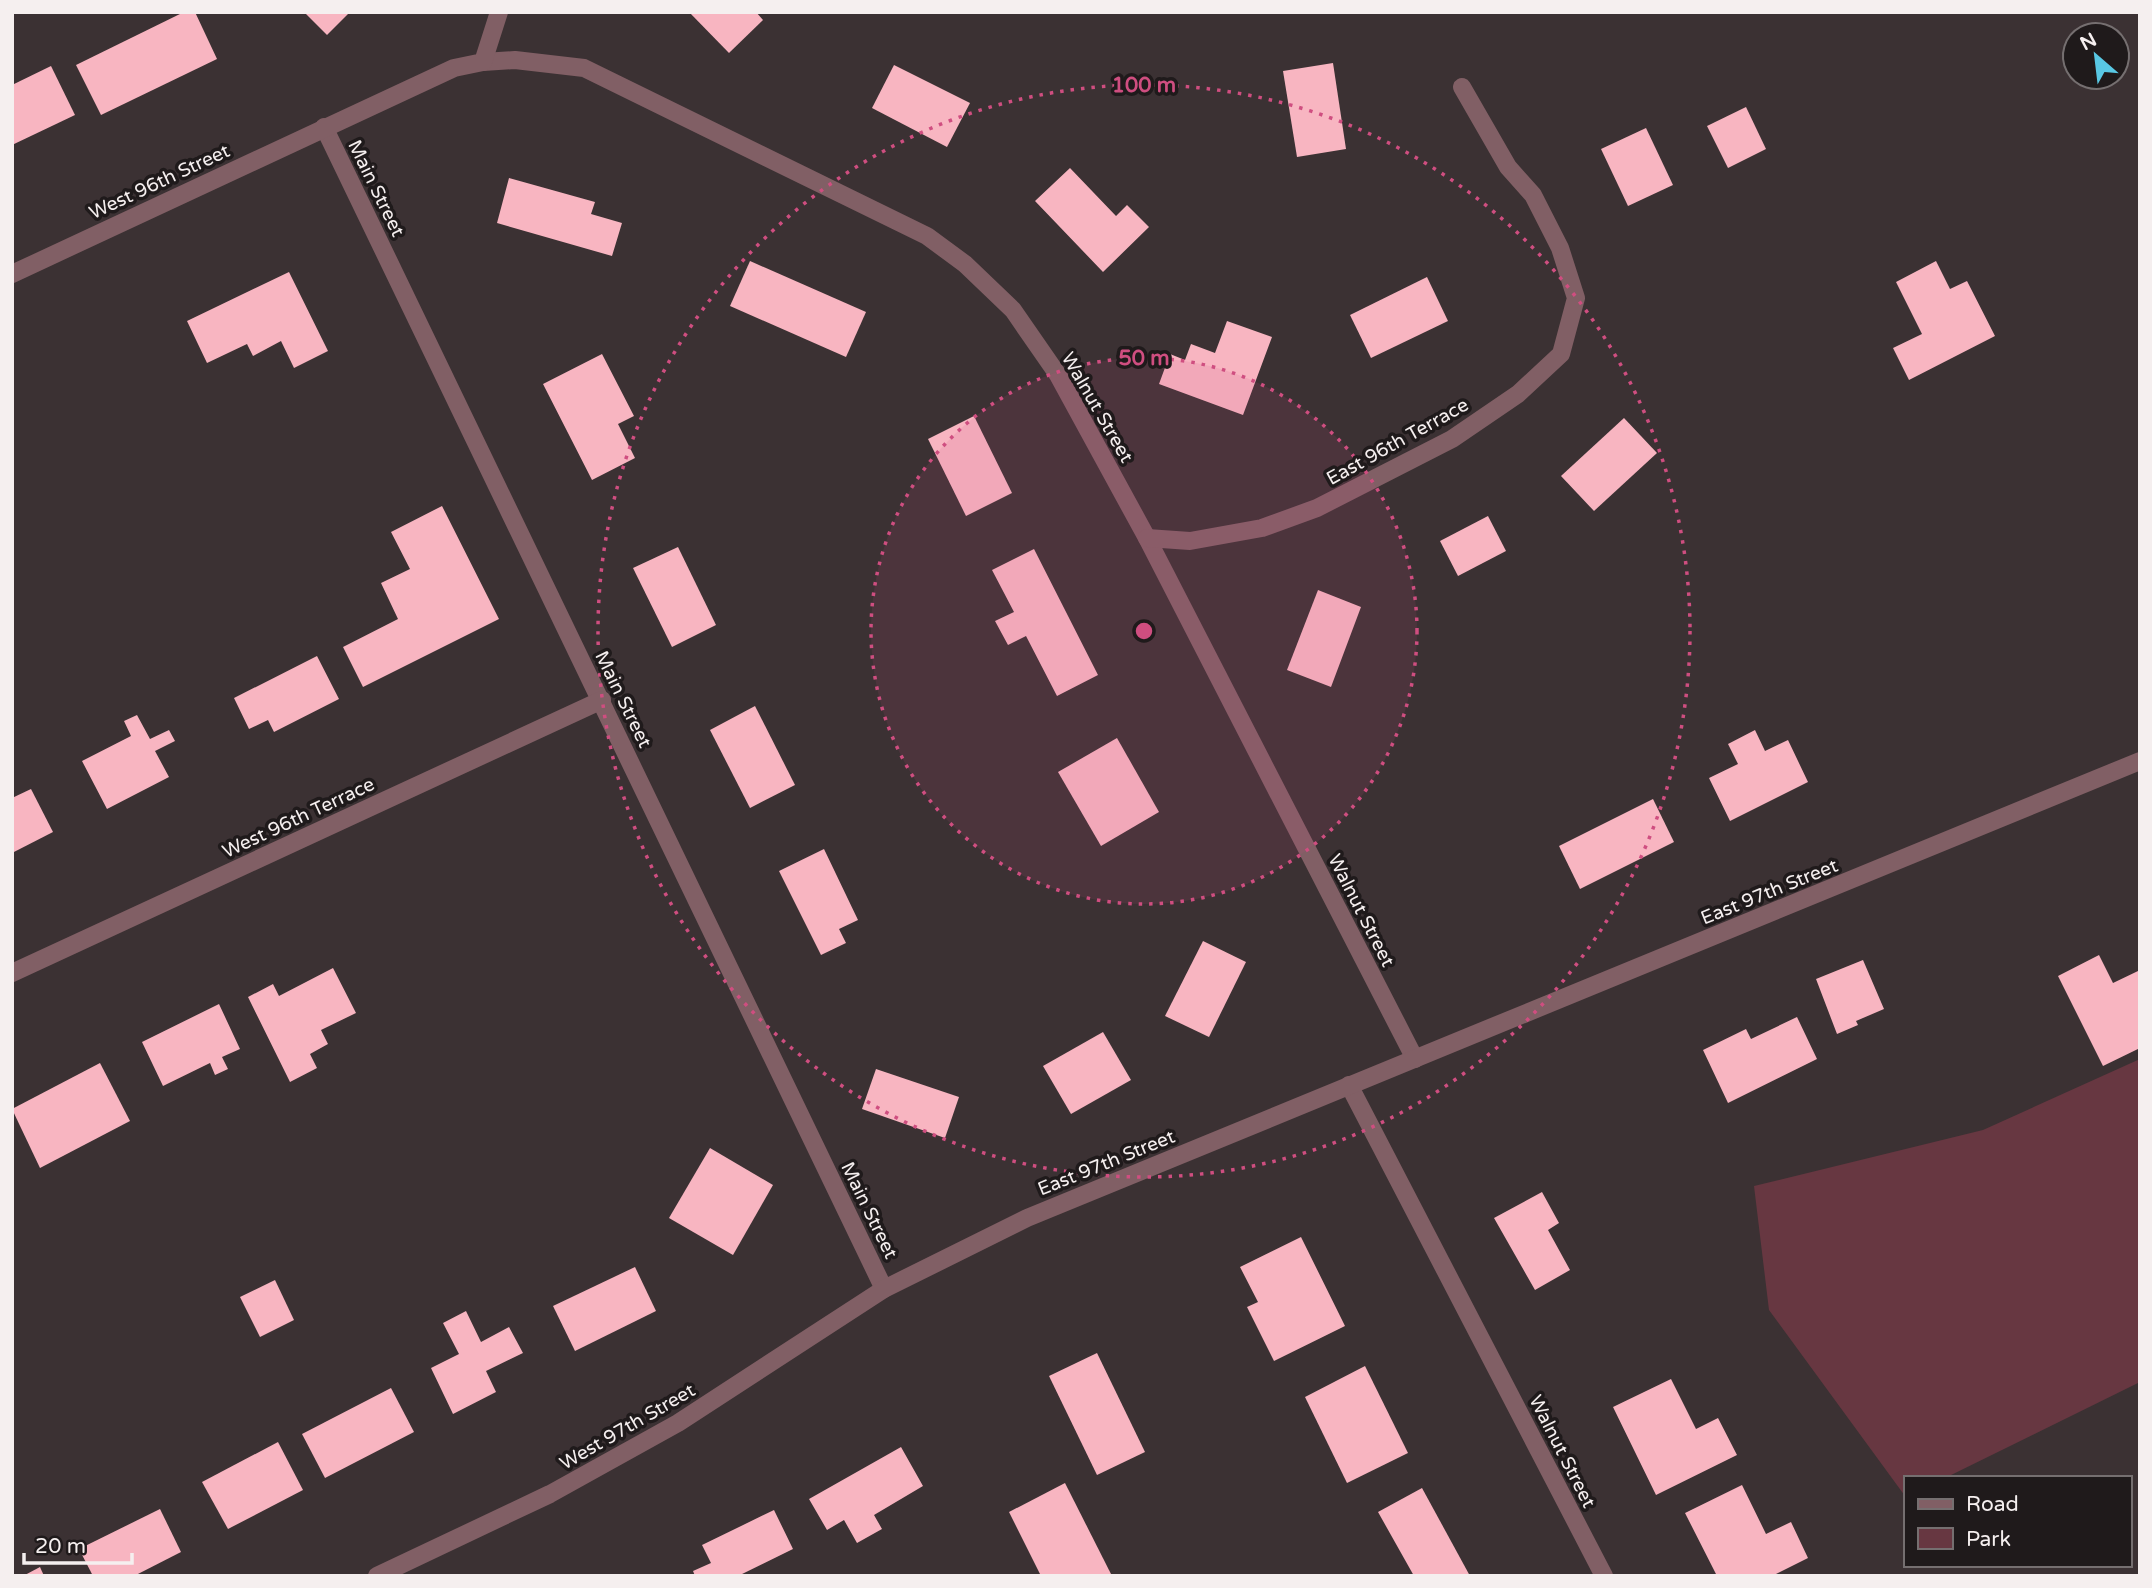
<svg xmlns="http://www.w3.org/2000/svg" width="2152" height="1588" font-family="'Varela Round',sans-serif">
  <rect width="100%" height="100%" fill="#3b3133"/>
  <path fill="#673741" d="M2140,1059V1382L1945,1478H1905V1496L1769,1310L1754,1186L1983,1130Z"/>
  <g fill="#f8b5c1">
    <path d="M184,12H195L217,59L101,115L76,65Z"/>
    <path d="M304,12H350L327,35Z"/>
    <path d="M689,12H756L763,20L729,53Z"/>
    <path d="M1333,63L1346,149L1297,157L1283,71Z"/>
    <path d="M894,65L970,103L947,147L872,108Z"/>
    <path d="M51,66L75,115L12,145V85Z"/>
    <path d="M1746,107L1766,149L1728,168L1707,126Z"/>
    <path d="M1646,128L1673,185L1628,206L1601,149Z"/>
    <path d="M1070,168L1116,216L1127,205L1149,227L1103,272L1035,201Z"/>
    <path d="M509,178L595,202L591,214L622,223L612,256L497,223Z"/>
    <path d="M750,261L866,312L846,357L730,306Z"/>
    <path d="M1936,261L1950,289L1967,281L1995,336L1909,380L1893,348L1922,334L1896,282Z"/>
    <path d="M289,272L328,351L294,368L281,341L253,356L247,344L207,363L187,321Z"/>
    <path d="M1427,277L1448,321L1371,358L1350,315Z"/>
    <path d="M1227,321L1272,337L1243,415L1159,384L1170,354L1185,360L1191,344L1215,353Z"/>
    <path d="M602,354L634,416L618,424L635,458L592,480L543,384Z"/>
    <path d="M974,416L1012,493L966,516L928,439Z"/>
    <path d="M1624,418L1657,453L1594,511L1561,476Z"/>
    <path d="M442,506L499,619L363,687L343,647L398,619L381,583L410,569L391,532Z"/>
    <path d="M1488,516L1506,551L1458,576L1440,541Z"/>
    <path d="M678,547L716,625L672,647L633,568Z"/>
    <path d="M1034,549L1098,675L1057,696L1026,636L1008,645L995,621L1014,612L992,570Z"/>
    <path d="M1318,590L1361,607L1331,687L1287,670Z"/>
    <path d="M317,656L339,699L274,732L268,720L249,729L234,698Z"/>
    <path d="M755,706L795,785L750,808L710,730Z"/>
    <path d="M137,715L150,739L169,730L175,741L155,751L169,777L107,809L82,761L131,736L124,721Z"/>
    <path d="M1755,730L1765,751L1788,740L1808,782L1730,821L1709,778L1738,764L1728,744Z"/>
    <path d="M1117,738L1159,812L1101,846L1058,772Z"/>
    <path d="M31,789L53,832L12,853V798Z"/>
    <path d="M1653,799L1674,842L1580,889L1559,846Z"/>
    <path d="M824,849L858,920L839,929L846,943L821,955L779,871Z"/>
    <path d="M1203,941L1246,962L1209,1037L1165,1016Z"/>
    <path d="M2099,955L2113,983L2138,971L2140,975V1048L2103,1066L2058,976Z"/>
    <path d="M1863,960L1884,1009L1856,1021L1858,1025L1837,1034L1816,979Z"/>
    <path d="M333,968L356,1013L321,1030L328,1044L310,1054L317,1068L290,1082L248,997L273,984L279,996Z"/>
    <path d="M219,1004L240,1049L222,1057L228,1069L215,1075L210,1063L163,1086L142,1042Z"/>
    <path d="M1797,1017L1817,1059L1728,1103L1703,1050L1746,1029L1751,1039Z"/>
    <path d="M1103,1032L1131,1080L1071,1114L1043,1066Z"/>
    <path d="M100,1063L130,1121L40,1168L12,1109Z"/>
    <path d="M876,1069L959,1097L945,1138L862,1109Z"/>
    <path d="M710,1148L773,1185L733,1255L669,1218Z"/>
    <path d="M1542,1192L1559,1223L1548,1230L1570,1270L1535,1290L1494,1218Z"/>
    <path d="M1301,1237L1345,1326L1274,1361L1247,1307L1258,1302L1240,1267Z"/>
    <path d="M635,1267L656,1311L575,1351L553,1306Z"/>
    <path d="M275,1280L294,1320L260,1337L240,1297Z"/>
    <path d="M466,1311L481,1342L509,1327L523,1353L486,1371L496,1392L453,1414L431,1368L459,1354L443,1323Z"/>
    <path d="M1097,1353L1145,1452L1097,1475L1049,1376Z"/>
    <path d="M1365,1366L1408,1453L1347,1483L1305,1397Z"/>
    <path d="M1671,1379L1696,1429L1718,1418L1737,1455L1656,1495L1613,1407Z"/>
    <path d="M391,1388L414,1432L325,1478L302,1434Z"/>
    <path d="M278,1442L303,1490L228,1529L202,1482Z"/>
    <path d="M901,1447L923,1486L874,1515L882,1529L857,1543L844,1520L827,1530L809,1499Z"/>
    <path d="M1065,1483L1112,1576H1041L1009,1512Z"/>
    <path d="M1742,1485L1766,1534L1791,1522L1808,1558L1772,1576H1717L1685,1513Z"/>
    <path d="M1422,1488L1470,1576H1414L1378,1512Z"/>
    <path d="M160,1509L181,1552L134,1576H93L79,1549Z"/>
    <path d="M774,1510L793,1549L738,1576H695L693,1571L711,1563L702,1545Z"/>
    <path d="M40,1567L44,1576H23Z"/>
  </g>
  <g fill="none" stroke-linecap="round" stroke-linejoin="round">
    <g stroke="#815f65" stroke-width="18">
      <path d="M483,62L515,60L584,68L927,236L965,264L1013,310L1058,375L1147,538L1415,1059"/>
      <path d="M324,127L884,1289"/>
      <path d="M12,274L454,68L483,62L499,12"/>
      <path d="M1147,538L1190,541L1262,528L1317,508L1452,439L1518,394L1561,354L1576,298L1560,248L1533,195L1508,167L1462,87"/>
      <path d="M12,973L602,700"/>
      <path d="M1349,1085L1604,1576"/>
      <path d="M377,1576L550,1494L678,1423L884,1289L1027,1218L2140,761"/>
    </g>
  </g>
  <circle cx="1144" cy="631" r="273" fill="#cf4e80" fill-opacity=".12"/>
  <g fill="none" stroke="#cf4e80" stroke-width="3.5" stroke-dasharray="3.5 7">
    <circle cx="1144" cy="631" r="273"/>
    <circle cx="1144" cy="631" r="546"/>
  </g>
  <g text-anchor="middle" stroke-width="7" stroke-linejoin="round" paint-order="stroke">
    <g font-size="19" fill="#f5efef" stroke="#1f1a1b">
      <text transform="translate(159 181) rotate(-25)" y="7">West 96th Street</text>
      <text transform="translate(377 188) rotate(64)" y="7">Main Street</text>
      <text transform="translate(1098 407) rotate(60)" y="7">Walnut Street</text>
      <text transform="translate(1397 441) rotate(-29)" y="7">East 96th Terrace</text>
      <text transform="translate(624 699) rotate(64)" y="7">Main Street</text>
      <text transform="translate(298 817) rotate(-25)" y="7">West 96th Terrace</text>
      <text transform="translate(1769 891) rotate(-22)" y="7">East 97th Street</text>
      <text transform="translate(1362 910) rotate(63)" y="7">Walnut Street</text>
      <text transform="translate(1106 1162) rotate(-22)" y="7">East 97th Street</text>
      <text transform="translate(870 1210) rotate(64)" y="7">Main Street</text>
      <text transform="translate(627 1426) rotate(-30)" y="7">West 97th Street</text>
      <text transform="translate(1563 1451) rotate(63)" y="7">Walnut Street</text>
    </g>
  </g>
  <circle cx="1144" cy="631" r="10" fill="#cf4e80" stroke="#1f1a1b" stroke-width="3.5"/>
  <g font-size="21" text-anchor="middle" font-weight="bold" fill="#cf4e80" stroke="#1f1a1b" stroke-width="7" stroke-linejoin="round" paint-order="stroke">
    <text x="1144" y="92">100 m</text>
    <text x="1144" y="365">50 m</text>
  </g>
  <rect width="2152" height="1588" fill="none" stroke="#f5efef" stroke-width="28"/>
  <rect x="1904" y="1476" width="228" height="91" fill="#1f1a1b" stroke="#756f70" stroke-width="2"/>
  <rect x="1918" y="1499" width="35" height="10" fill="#815f65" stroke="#756f70" stroke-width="2"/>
  <text x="1966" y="1511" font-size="21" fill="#f5efef">Road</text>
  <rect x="1918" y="1528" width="35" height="21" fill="#673741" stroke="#756f70" stroke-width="2"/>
  <text x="1966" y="1546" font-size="21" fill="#f5efef">Park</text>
  <g transform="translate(2096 56) rotate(332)"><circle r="33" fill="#1f1a1b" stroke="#756f70" stroke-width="2"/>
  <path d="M0-5L12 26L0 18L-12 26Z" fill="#59c8e4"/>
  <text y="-10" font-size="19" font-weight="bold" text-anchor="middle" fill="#f5efef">N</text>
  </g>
  <path d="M24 1553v10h108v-10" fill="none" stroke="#f5efef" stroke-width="3.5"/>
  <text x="35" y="1553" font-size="21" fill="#f5efef" stroke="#1f1a1b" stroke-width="5" paint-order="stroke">20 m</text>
</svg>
